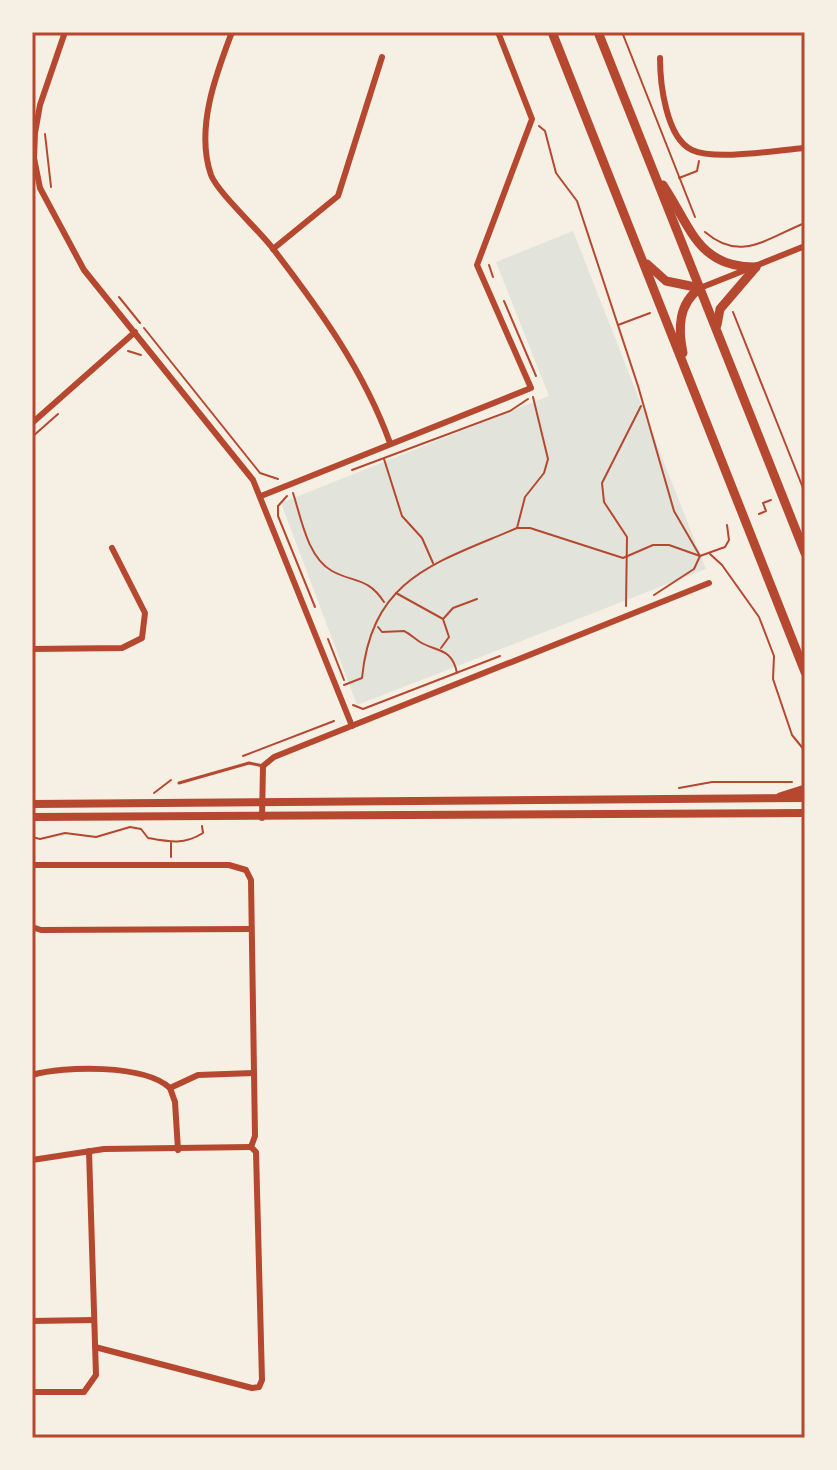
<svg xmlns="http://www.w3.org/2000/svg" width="837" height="1470" font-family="'Public Sans',sans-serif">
  <rect width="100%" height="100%" fill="#f6efe4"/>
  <path fill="#e2e4dc" d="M573,231L706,569L357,705L281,503L549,396L496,262Z"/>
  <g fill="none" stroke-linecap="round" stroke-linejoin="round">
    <g stroke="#b5482f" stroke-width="2">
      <path d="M622,32L695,217"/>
      <path d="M539,126L545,131L556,173L577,201L638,386L674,511L700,556L694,569L654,595"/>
      <path d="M45,134L51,187"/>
      <path d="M679,178L697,171L699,161"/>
      <path d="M705,232C741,263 767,238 805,223"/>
      <path d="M489,265L493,277"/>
      <path d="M119,297L140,323"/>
      <path d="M504,301L536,376"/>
      <path d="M733,312L805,493"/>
      <path d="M618,325L650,313"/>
      <path d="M144,328L260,473L278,479"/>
      <path d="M128,351L141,355"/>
      <path d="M32,437L58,414"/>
      <path d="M384,459L402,516L422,538L433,563"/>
      <path d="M352,470L510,411L528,399"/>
      <path d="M293,493C301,517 307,557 332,571C354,583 368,577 384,602"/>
      <path d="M287,496L278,506V516L315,607"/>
      <path d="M759,514L766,511L763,503L771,500"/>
      <path d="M517,528L525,497L544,473L548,459L533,397"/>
      <path d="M710,554L722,565L759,617L774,656L773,679L792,735L805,751"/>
      <path d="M396,593L443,619L449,637L441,648"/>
      <path d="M626,606L627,537L604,502L602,483L641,406"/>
      <path d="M444,618L453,608L477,599"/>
      <path d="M378,627L382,632L404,631C410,634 414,638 420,642C436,652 452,647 457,673"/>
      <path d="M328,639L344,680"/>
      <path d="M344,685L362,678C372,577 436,563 517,528H530L623,558L653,545H669L700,556L725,547L729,540L727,525"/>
      <path d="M353,705L363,709L500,656"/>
      <path d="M243,756L334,721"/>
      <path d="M679,788L712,782H792"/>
      <path d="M154,793L171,780"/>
      <path d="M32,837L40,839L65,833L96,837L130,827L141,829L148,838C170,842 184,845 203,833L202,826"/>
      <path d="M171,843V857"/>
    </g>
    <path stroke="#b5482f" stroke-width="3" d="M179,783L249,763L263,766"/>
    <g stroke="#b5482f" stroke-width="6">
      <path d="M65,32L40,105L35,133L34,158L40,188L84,270L253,480L352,726"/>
      <path d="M232,32C216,74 195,129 211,175C218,193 260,231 274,250C320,310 364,371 390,443"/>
      <path d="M660,58C660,83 666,138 692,150C715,161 778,150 805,148"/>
      <path d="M273,249L338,196L382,57"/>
      <path d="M700,288L805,246"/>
      <path d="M32,423L135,332"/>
      <path d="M261,496L531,388L477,265L532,119L498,32"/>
      <path d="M32,649L122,648L142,638L145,613L112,548"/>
      <path d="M262,818L263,766L274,757L709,583"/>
      <path d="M32,865H229L246,870L251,880L255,1136L251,1147"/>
      <path d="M32,927L41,930L251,929"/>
      <path d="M32,1075C64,1066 144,1064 170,1088L198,1075L254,1073"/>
      <path d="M170,1088L175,1102L178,1150"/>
      <path d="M32,1160L104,1149L251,1147"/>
      <path d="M32,1321L94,1320"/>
      <path d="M95,1347L252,1388L259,1387L262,1380L256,1152L251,1147"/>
      <path d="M32,1392H84L96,1375L89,1151"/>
    </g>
    <g stroke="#b5482f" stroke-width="8">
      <path d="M32,804L805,798"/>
      <path d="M32,817L805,813"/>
    </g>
    <g stroke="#b5482f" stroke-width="9">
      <path d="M552,32L805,672"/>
      <path d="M598,32L805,553"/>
      <path d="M663,185C691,227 698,268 756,267"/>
      <path d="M647,264L666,281L700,288"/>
      <path d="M717,325L720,309L756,267"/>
      <path d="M683,353C678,329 678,304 700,288"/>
      <path d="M780,797L805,789"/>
    </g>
  </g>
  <rect width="837" height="1470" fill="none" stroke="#f6efe4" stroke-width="68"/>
  <rect x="34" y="34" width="769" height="1402" fill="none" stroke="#b5482f" stroke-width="3"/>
</svg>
